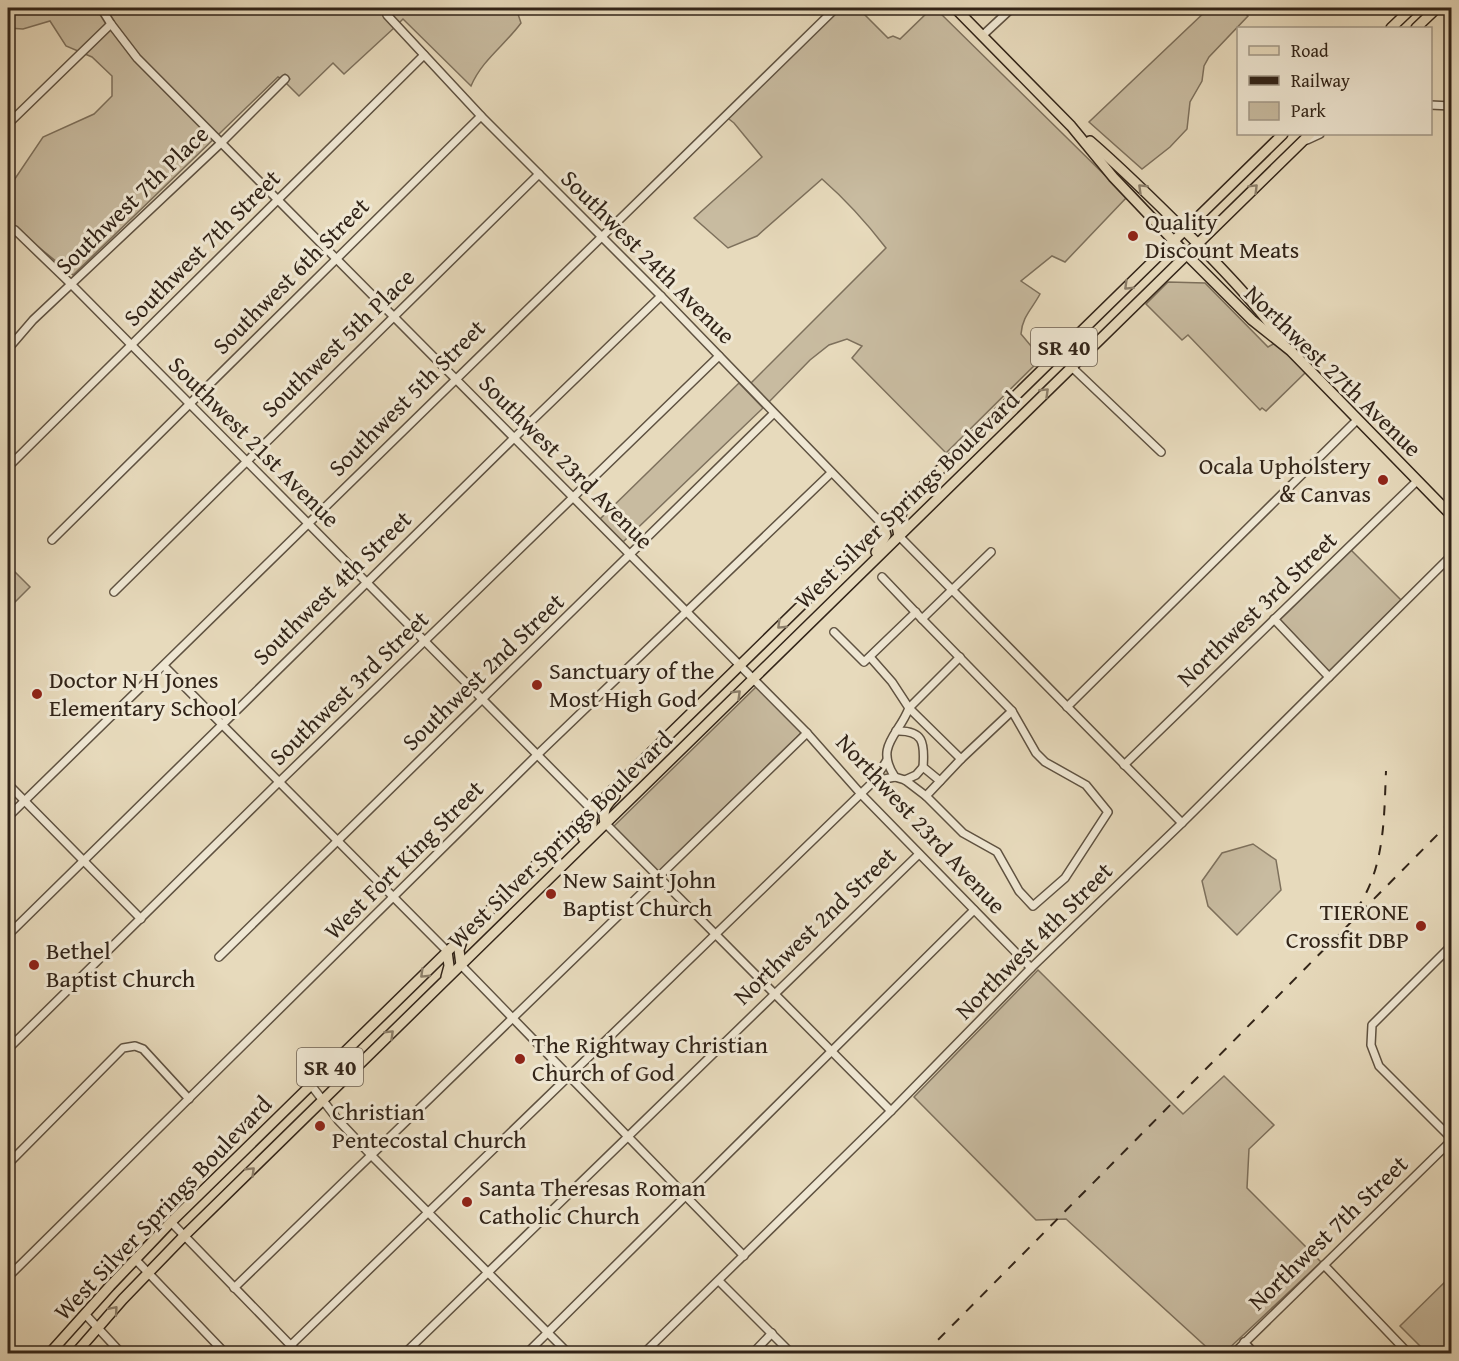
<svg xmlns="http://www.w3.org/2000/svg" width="1459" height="1361" font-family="'Gentium Book Plus',serif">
  <rect width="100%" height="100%" fill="#e7dabc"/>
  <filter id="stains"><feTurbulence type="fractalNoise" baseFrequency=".00333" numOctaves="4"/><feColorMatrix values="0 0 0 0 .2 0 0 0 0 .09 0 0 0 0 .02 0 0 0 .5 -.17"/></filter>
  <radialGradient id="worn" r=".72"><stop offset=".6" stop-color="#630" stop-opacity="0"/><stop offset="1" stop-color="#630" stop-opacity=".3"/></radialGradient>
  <g fill="#c8bba0" stroke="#7d705c" stroke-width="1.5">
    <path d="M8,8H516L521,23C505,45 482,60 471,86L403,19L399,23L387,10L382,14L394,28L344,74L333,63L299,96L286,83L290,79L285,74L280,78L278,77L73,275L15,228L8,234V189L43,137L94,114L112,96V76L92,57L66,46L50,21L23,29L8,28Z"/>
    <path d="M844,8H858L888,38L893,36L900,39L929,11L936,9L1127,197L1065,262L1052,256L1021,281L1040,294C1032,309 1022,317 1021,334L1031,346L1052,348L946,453L852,358L862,346L847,339L829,345L810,360L768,403L750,384L886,248C866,222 846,200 822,179L757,236L728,248L694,218L762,157L734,123L725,116L819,25Z"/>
    <path d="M1209,8H1238L1248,16L1209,57L1204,66L1202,81L1190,102L1187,129L1170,147L1142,169L1089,122Z"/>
    <path d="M1168,282L1205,283L1268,347L1275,343L1306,372L1266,411L1262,408L1260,410L1188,335L1182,340L1146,304Z"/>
    <path d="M739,383L763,408L623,542L600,519Z"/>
    <path d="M1351,550L1401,600L1329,672L1279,620Z"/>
    <path d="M13,570L30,587L9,608L8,606V576Z"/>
    <path d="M756,687L803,731L658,872L613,827Z"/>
    <path d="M1253,844L1276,860L1281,890L1237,935L1208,906L1202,881L1222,853Z"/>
    <path d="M1038,970L1183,1114L1224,1076L1274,1125L1249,1149L1247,1188L1321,1262L1224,1353H1213L1066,1219L1036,1220L914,1097Z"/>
    <path d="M1451,1276V1353H1427L1400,1326Z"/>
  </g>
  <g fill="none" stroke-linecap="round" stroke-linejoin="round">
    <g stroke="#5f5241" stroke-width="10">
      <g id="minor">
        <path d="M101,8L111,24L137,58L807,733L861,794L1031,968"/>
        <path d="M387,15L481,116L661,296L883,525"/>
        <path d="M983,35L1012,8"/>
        <path d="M1430,105L1452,106"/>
        <path d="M8,124L111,24"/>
        <path d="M1307,140L1320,134"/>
        <path d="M8,238L15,230L72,285L592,810"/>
        <path d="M8,349L33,320L221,143L285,79"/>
        <path d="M1058,354L1161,452"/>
        <path d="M8,467L424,55"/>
        <path d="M899,536L1182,823"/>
        <path d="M52,540L481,116"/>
        <path d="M882,577L922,619L991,552"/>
        <path d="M114,592L539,174"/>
        <path d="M1274,619L1329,677"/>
        <path d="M834,632L864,662L916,612"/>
        <path d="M870,657L892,682L909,708C899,735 874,746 895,777"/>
        <path d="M960,657L909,708L961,759L1012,711"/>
        <path d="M164,666L447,951"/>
        <path d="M1067,707L1357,420"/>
        <path d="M896,731C923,730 925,742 923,767L940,781"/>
        <path d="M1124,765L1417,481"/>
        <path d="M905,780L916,775L923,767"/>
        <path d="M874,781L895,777L905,780L926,796L963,833L997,852L1019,891L1033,906L1065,878L1108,812L1086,785L1045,762L1036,753L1012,711L922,619"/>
        <path d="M8,784L141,919"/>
        <path d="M926,796L961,759"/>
        <path d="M8,817L836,8"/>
        <path d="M605,823L891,1111"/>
        <path d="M8,935L514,438L661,296"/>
        <path d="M1452,945L1372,1025L1371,1045L1379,1066L1452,1139"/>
        <path d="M219,957L773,414"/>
        <path d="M461,965L744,1256"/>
        <path d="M8,1049L278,783L719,356"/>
        <path d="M311,1085L338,1120L371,1155L569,1354"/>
        <path d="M8,1164L123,1048L135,1046L143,1049L189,1099"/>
        <path d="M171,1222L299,1354"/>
        <path d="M135,1259L226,1354"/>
        <path d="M1324,1265L1409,1354"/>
        <path d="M8,1277L536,756L831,473"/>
        <path d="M719,1281L792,1354"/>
        <path d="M234,1288L807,733"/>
        <path d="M85,1314L122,1354"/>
        <path d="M1244,1342L1255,1354"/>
        <path d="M291,1345L874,781L887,760"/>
        <path d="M404,1354L919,854"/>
        <path d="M526,1354L974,910"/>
        <path d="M643,1354L891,1111L1031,968L1182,823L1452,555"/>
        <path d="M752,1354L772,1333"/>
        <path d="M1233,1354L1452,1140"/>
      </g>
    </g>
    <g stroke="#322418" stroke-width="12">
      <g id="major">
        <path d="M955,8L1071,126L1113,177L1187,255L1252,320L1291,351L1452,516"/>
        <path d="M1391,28L1412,8"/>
        <path d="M1416,28L1437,8"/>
        <path d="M1090,141C1127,173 1162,208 1197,243C1227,274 1257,305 1282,340"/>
        <path d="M899,536L897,526L904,507"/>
        <path d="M876,552L886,535L883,525"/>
        <path d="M605,823C602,810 606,805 615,796"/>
        <path d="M583,838L592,825V810"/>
        <path d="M461,965L459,950L463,938"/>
        <path d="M446,977L449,966L447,951"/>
        <path d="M8,1352L9,1354"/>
        <path d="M49,1354L110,1286L171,1222L1283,134"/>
        <path d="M75,1354L123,1299L184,1236L1310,134"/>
      </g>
    </g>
    <use href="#minor" stroke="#efe7d3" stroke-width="7"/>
    <use href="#major" stroke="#e7dabc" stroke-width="9"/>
    <g stroke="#322418" stroke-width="2" stroke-dasharray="10 10" stroke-linecap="butt">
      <path d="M1356,910C1385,869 1384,818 1386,771"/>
      <path d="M924,1354L1452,820"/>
    </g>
  </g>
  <defs><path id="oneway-chevron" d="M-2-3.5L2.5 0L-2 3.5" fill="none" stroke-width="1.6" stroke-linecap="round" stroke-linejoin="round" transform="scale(1.5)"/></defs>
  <g stroke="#8c7f6a">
    <use href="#oneway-chevron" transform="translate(1142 188) rotate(-136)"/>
    <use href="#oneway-chevron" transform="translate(1254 188) rotate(-45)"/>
    <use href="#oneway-chevron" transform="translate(1128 286) rotate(136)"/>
    <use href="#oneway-chevron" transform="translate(1045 392) rotate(-44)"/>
    <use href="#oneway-chevron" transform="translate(781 625) rotate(136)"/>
    <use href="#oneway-chevron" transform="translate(737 694) rotate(-44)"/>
    <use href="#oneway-chevron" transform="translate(424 974) rotate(136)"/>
    <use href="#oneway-chevron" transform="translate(390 1034) rotate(-44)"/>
    <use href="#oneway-chevron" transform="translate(251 1171) rotate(-44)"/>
    <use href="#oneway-chevron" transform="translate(114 1310) rotate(-49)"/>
  </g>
  <g fill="#8f2418" stroke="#efe7d3" stroke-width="2">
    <circle cx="1133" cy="236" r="6"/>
    <circle cx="1383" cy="480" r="6"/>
    <circle cx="537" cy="685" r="6"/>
    <circle cx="37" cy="694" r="6"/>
    <circle cx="551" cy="894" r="6"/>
    <circle cx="1421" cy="926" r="6"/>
    <circle cx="34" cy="965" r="6"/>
    <circle cx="520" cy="1059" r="6"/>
    <circle cx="320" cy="1126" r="6"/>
    <circle cx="467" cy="1202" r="6"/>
  </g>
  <g text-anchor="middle" stroke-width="6" stroke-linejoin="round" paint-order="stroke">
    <g fill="#efe7d3" stroke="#6b5e50" stroke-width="1.5">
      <rect x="1031" y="328" width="66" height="38" rx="4.5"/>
      <rect x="297" y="1048" width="66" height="38" rx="4.5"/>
    </g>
    <g font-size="22" font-weight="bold" fill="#322418">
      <text x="1064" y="355">SR 40</text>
      <text x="330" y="1075">SR 40</text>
    </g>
    <g font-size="24" fill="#322418" stroke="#efe7d3">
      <text transform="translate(132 200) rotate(-44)" y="8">Southwest 7th Place</text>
      <text transform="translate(202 248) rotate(-45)" y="8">Southwest 7th Street</text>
      <text transform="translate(648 257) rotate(45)" y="8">Southwest 24th Avenue</text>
      <text transform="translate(291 276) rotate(-45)" y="8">Southwest 6th Street</text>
      <text transform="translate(338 343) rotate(-44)" y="8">Southwest 5th Place</text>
      <text transform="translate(1333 371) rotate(44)" y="8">Northwest 27th Avenue</text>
      <text transform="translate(407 398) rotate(-45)" y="8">Southwest 5th Street</text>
      <text transform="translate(254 442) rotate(45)" y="8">Southwest 21st Avenue</text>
      <text transform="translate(566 462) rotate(45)" y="8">Southwest 23rd Avenue</text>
      <text transform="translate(907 500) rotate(-44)" y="8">West Silver Springs Boulevard</text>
      <text transform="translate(332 588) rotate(-44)" y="8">Southwest 4th Street</text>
      <text transform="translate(1257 609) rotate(-44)" y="8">Northwest 3rd Street</text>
      <text transform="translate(483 672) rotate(-44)" y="8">Southwest 2nd Street</text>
      <text transform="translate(349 688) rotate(-44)" y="8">Southwest 3rd Street</text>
      <text transform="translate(921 824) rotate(47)" y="8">Northwest 23rd Avenue</text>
      <text transform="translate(560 840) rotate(-44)" y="8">West Silver Springs Boulevard</text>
      <text transform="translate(404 860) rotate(-45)" y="8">West Fort King Street</text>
      <text transform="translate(815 926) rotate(-44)" y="8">Northwest 2nd Street</text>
      <text transform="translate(1034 941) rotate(-45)" y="8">Northwest 4th Street</text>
      <text transform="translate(163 1208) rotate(-46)" y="8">West Silver Springs Boulevard</text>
      <text transform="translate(1328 1233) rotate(-44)" y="8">Northwest 7th Street</text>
    </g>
    <g font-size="24" fill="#322418" stroke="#efe7d3" text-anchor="start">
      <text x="1145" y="230">Quality<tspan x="1145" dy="28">Discount Meats</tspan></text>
      <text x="1371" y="474" text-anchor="end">Ocala Upholstery<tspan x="1371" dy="28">&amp; Canvas</tspan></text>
      <text x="549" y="679">Sanctuary of the<tspan x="549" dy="28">Most High God</tspan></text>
      <text x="49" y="688">Doctor N H Jones<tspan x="49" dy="28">Elementary School</tspan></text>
      <text x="563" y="888">New Saint John<tspan x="563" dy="28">Baptist Church</tspan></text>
      <text x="1409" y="920" text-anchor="end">TIERONE<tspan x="1409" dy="28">Crossfit DBP</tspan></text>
      <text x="46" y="959">Bethel<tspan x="46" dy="28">Baptist Church</tspan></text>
      <text x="532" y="1053">The Rightway Christian<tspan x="532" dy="28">Church of God</tspan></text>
      <text x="332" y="1120">Christian<tspan x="332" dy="28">Pentecostal Church</tspan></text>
      <text x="479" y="1196">Santa Theresas Roman<tspan x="479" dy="28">Catholic Church</tspan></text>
    </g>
  </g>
  <rect width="1459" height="1361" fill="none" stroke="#e7dabc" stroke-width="30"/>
  <rect x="9" y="9" width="1441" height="1343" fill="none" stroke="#322418" stroke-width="3"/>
  <rect x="15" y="15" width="1429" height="1331" fill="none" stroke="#322418" stroke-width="1.5"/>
  <rect x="1237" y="27" width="195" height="108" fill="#efe7d3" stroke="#a39988" stroke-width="1.5"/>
  <rect x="1249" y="46" width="30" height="9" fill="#e7dabc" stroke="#a39988" stroke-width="1.5"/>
  <text x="1291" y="57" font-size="18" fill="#322418">Road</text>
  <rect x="1249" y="76" width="30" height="9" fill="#322418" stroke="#a39988" stroke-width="1.5"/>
  <text x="1291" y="87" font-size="18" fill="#322418">Railway</text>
  <rect x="1249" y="102" width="30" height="18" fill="#c8bba0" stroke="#a39988" stroke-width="1.5"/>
  <text x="1291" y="117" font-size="18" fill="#322418">Park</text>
  <rect width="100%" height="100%" filter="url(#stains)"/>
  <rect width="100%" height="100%" fill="url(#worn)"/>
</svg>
